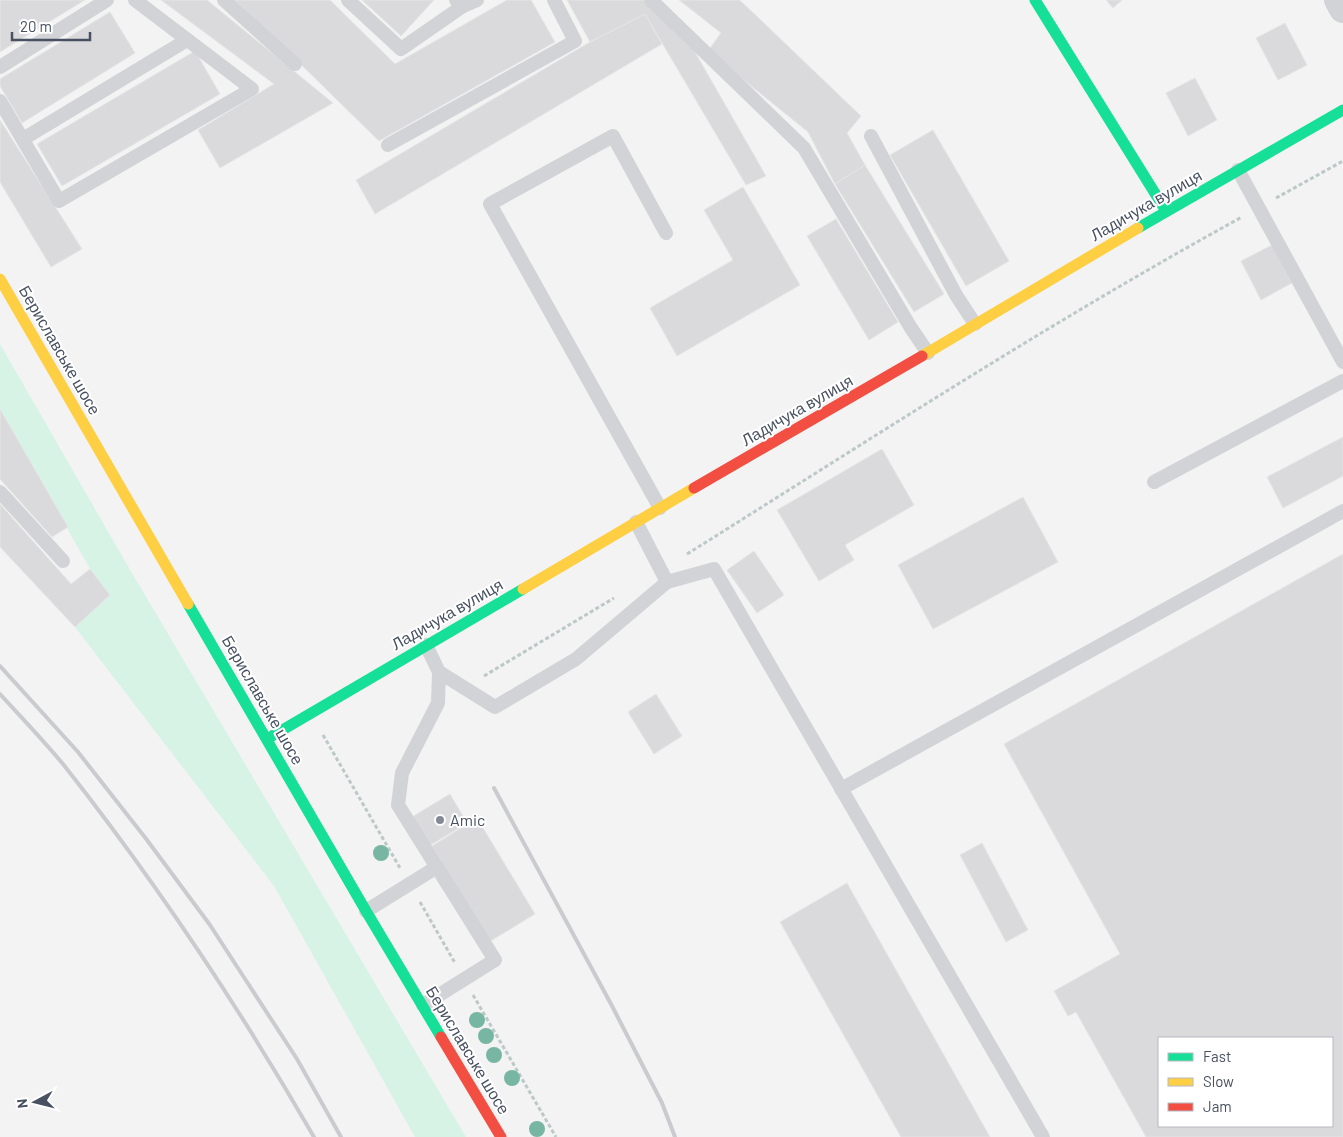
<svg xmlns="http://www.w3.org/2000/svg" width="1343" height="1137" font-family="Barlow,sans-serif">
  <rect width="100%" height="100%" fill="#f3f3f3"/>
  <path fill="#d6f3e6" d="M0,344L129,568L466,1137H415L274,886L75,627L110,595L90,569L0,409Z"/>
  <g fill="#dadadc" stroke="#e5e5e6" fill-rule="evenodd">
    <path d="M0,0H85L0,52Z"/>
    <path d="M161,0H207L333,103L220,168L198,130L274,84Z"/>
    <path d="M235,0H330L395,64L507,0H531L555,42L379,141Z"/>
    <path d="M362,0H434L401,36Z"/>
    <path d="M567,0H643L691,45L766,176L746,185L645,14L590,42Z"/>
    <path d="M679,0H739L743,3L861,116L847,133L865,165L835,184L808,132L708,51L721,33Z"/>
    <path d="M1106,0H1122L1113,8Z"/>
    <path d="M110,12L135,53L22,123L0,86V79Z"/>
    <path d="M645,14L662,44L375,214L356,180L590,42Z"/>
    <path d="M1285,23L1307,65L1278,80L1256,38Z"/>
    <path d="M195,51L220,94L62,186L37,144Z"/>
    <path d="M1195,78L1217,120L1188,136L1166,93Z"/>
    <path d="M0,120L82,249L51,267L0,182Z"/>
    <path d="M933,130L1009,261L966,286L890,155Z"/>
    <path d="M865,165L944,294L914,312L835,184Z"/>
    <path d="M743,187L800,285L677,356L650,308L733,260L704,210Z"/>
    <path d="M836,219L898,322L869,340L807,236Z"/>
    <path d="M1272,245L1292,283L1261,300L1241,261Z"/>
    <path d="M0,409L68,527L52,537L0,479Z"/>
    <path d="M1343,437V476L1283,508L1267,477Z"/>
    <path d="M882,449L914,505L845,545L854,560L819,581L777,510Z"/>
    <path d="M1023,497L1058,562L933,629L898,565Z"/>
    <path d="M0,504L71,584L90,569L110,595L75,627L0,547Z"/>
    <path d="M754,551L784,595L757,613L727,570Z"/>
    <path d="M1343,554V1137H1146L1076,1012L1068,1016L1054,991L1120,954L1004,744ZM1159,1038H1332V1126H1159Z"/>
    <path d="M656,694L682,736L654,754L628,712Z"/>
    <path d="M450,794L467,823L429,846L412,817Z"/>
    <path d="M477,818L535,914L489,942L432,846Z"/>
    <path d="M982,843L1028,930L1006,942L960,855Z"/>
    <path d="M847,883L990,1137H901L780,922Z"/>
  </g>
  <g fill="none" stroke-linecap="round" stroke-linejoin="round">
    <g stroke="#bdc8c8" stroke-width="3" stroke-dasharray="4 2.5" stroke-linecap="butt">
      <path d="M1276,198L1343,161"/>
      <path d="M687,554C871,439 1052,321 1242,217"/>
      <path d="M484,676L614,598"/>
      <path d="M323,735L400,868"/>
      <path d="M420,902L455,963"/>
      <path d="M473,995L556,1137"/>
    </g>
    <g stroke="#d1d3d6" stroke-width="14">
      <path d="M224,0L295,64"/>
      <path d="M348,0L401,49L463,6"/>
      <path d="M456,0L463,6L477,0"/>
      <path d="M651,0L804,148L911,328L928,353"/>
      <path d="M0,67L107,0"/>
      <path d="M0,101L59,201L252,89L135,0"/>
      <path d="M871,136L956,295L975,324"/>
      <path d="M23,139L187,40"/>
      <path d="M388,145L575,41L554,0"/>
      <path d="M1238,170L1343,362"/>
      <path d="M1154,482L1343,381"/>
      <path d="M0,492L63,561"/>
      <path d="M660,508L490,204L613,136L666,233"/>
      <path d="M667,582L714,569L1043,1137"/>
      <path d="M439,672L495,707L576,659L667,582L636,522"/>
      <path d="M841,789L1343,511"/>
      <path d="M366,911L437,867"/>
      <path d="M423,1005L495,960L398,805L402,773L438,703L439,672L426,645"/>
    </g>
    <path stroke="#d1d3d6" stroke-width="28" d="M1338,0L1343,9"/>
    <g stroke="#16e098" stroke-width="11">
      <path d="M1035,0L1166,211"/>
      <path d="M1138,228L1343,110"/>
      <path d="M188,604L366,911L441,1037"/>
      <path d="M267,739L523,589"/>
    </g>
    <g stroke="#ffcf43" stroke-width="11">
      <path d="M0,279L188,604"/>
      <path d="M922,356L1138,228"/>
      <path d="M523,589L694,488"/>
    </g>
    <g stroke="#f24e42" stroke-width="11">
      <path d="M694,488L922,356"/>
      <path d="M441,1037L501,1137"/>
    </g>
    <g stroke="#cacbce" stroke-width="4">
      <path d="M0,666L78,752L147,840L210,925L297,1059L341,1137"/>
      <path d="M0,694C21,717 43,740 63,764C156,882 239,1007 314,1137"/>
      <path d="M494,788L611,1004L662,1103L675,1137"/>
    </g>
  </g>
  <g fill="#77b6a2">
    <circle cx="381" cy="853" r="8"/>
    <circle cx="477" cy="1020" r="8"/>
    <circle cx="486" cy="1036" r="8"/>
    <circle cx="494" cy="1055" r="8"/>
    <circle cx="512" cy="1078" r="8"/>
    <circle cx="537" cy="1129" r="8"/>
  </g>
  <circle fill="#848a94" stroke="#fff" stroke-width="2" cx="440" cy="820" r="5"/>
  <g text-anchor="middle" stroke-width="4" stroke-linejoin="round" paint-order="stroke">
    <g font-size="16" fill="#485161" stroke="#fff">
      <text transform="translate(1146 205) rotate(-30)" y="6">Ладичука вулиця</text>
      <text transform="translate(60 350) rotate(60)" y="6">Бериславське шосе</text>
      <text transform="translate(797 410) rotate(-30)" y="6">Ладичука вулиця</text>
      <text transform="translate(447 614) rotate(-30)" y="6">Ладичука вулиця</text>
      <text transform="translate(263 700) rotate(60)" y="6">Бериславське шосе</text>
      <text transform="translate(468 1050) rotate(59)" y="6">Бериславське шосе</text>
    </g>
    <g font-size="16" fill="#485161" stroke="#fff" text-anchor="start">
      <text x="450" y="826">Amic</text>
    </g>
  </g>
  <rect x="1158" y="1037" width="175" height="90" fill="#ffffff" stroke="#b6b9c0"/>
  <rect x="1168" y="1053" width="25" height="8" fill="#16e098" stroke="#b6b9c0"/>
  <text x="1203" y="1062" font-size="15" fill="#485161">Fast</text>
  <rect x="1168" y="1078" width="25" height="8" fill="#ffcf43" stroke="#b6b9c0"/>
  <text x="1203" y="1087" font-size="15" fill="#485161">Slow</text>
  <rect x="1168" y="1103" width="25" height="8" fill="#f24e42" stroke="#b6b9c0"/>
  <text x="1203" y="1112" font-size="15" fill="#485161">Jam</text>
  <g transform="translate(35 1102) rotate(263)" stroke="#ffffff" stroke-width="4" paint-order="stroke">
  <path d="M0-4L9 19L0 12L-9 19Z" fill="#485161"/>
  <text y="-8" font-size="14" font-weight="bold" text-anchor="middle" fill="#485161">N</text>
  </g>
  <path d="M12 32v8h78v-8" fill="none" stroke="#485161" stroke-width="2.5"/>
  <text x="20" y="32" font-size="15" fill="#485161" stroke="#ffffff" stroke-width="4" paint-order="stroke">20 m</text>
</svg>
